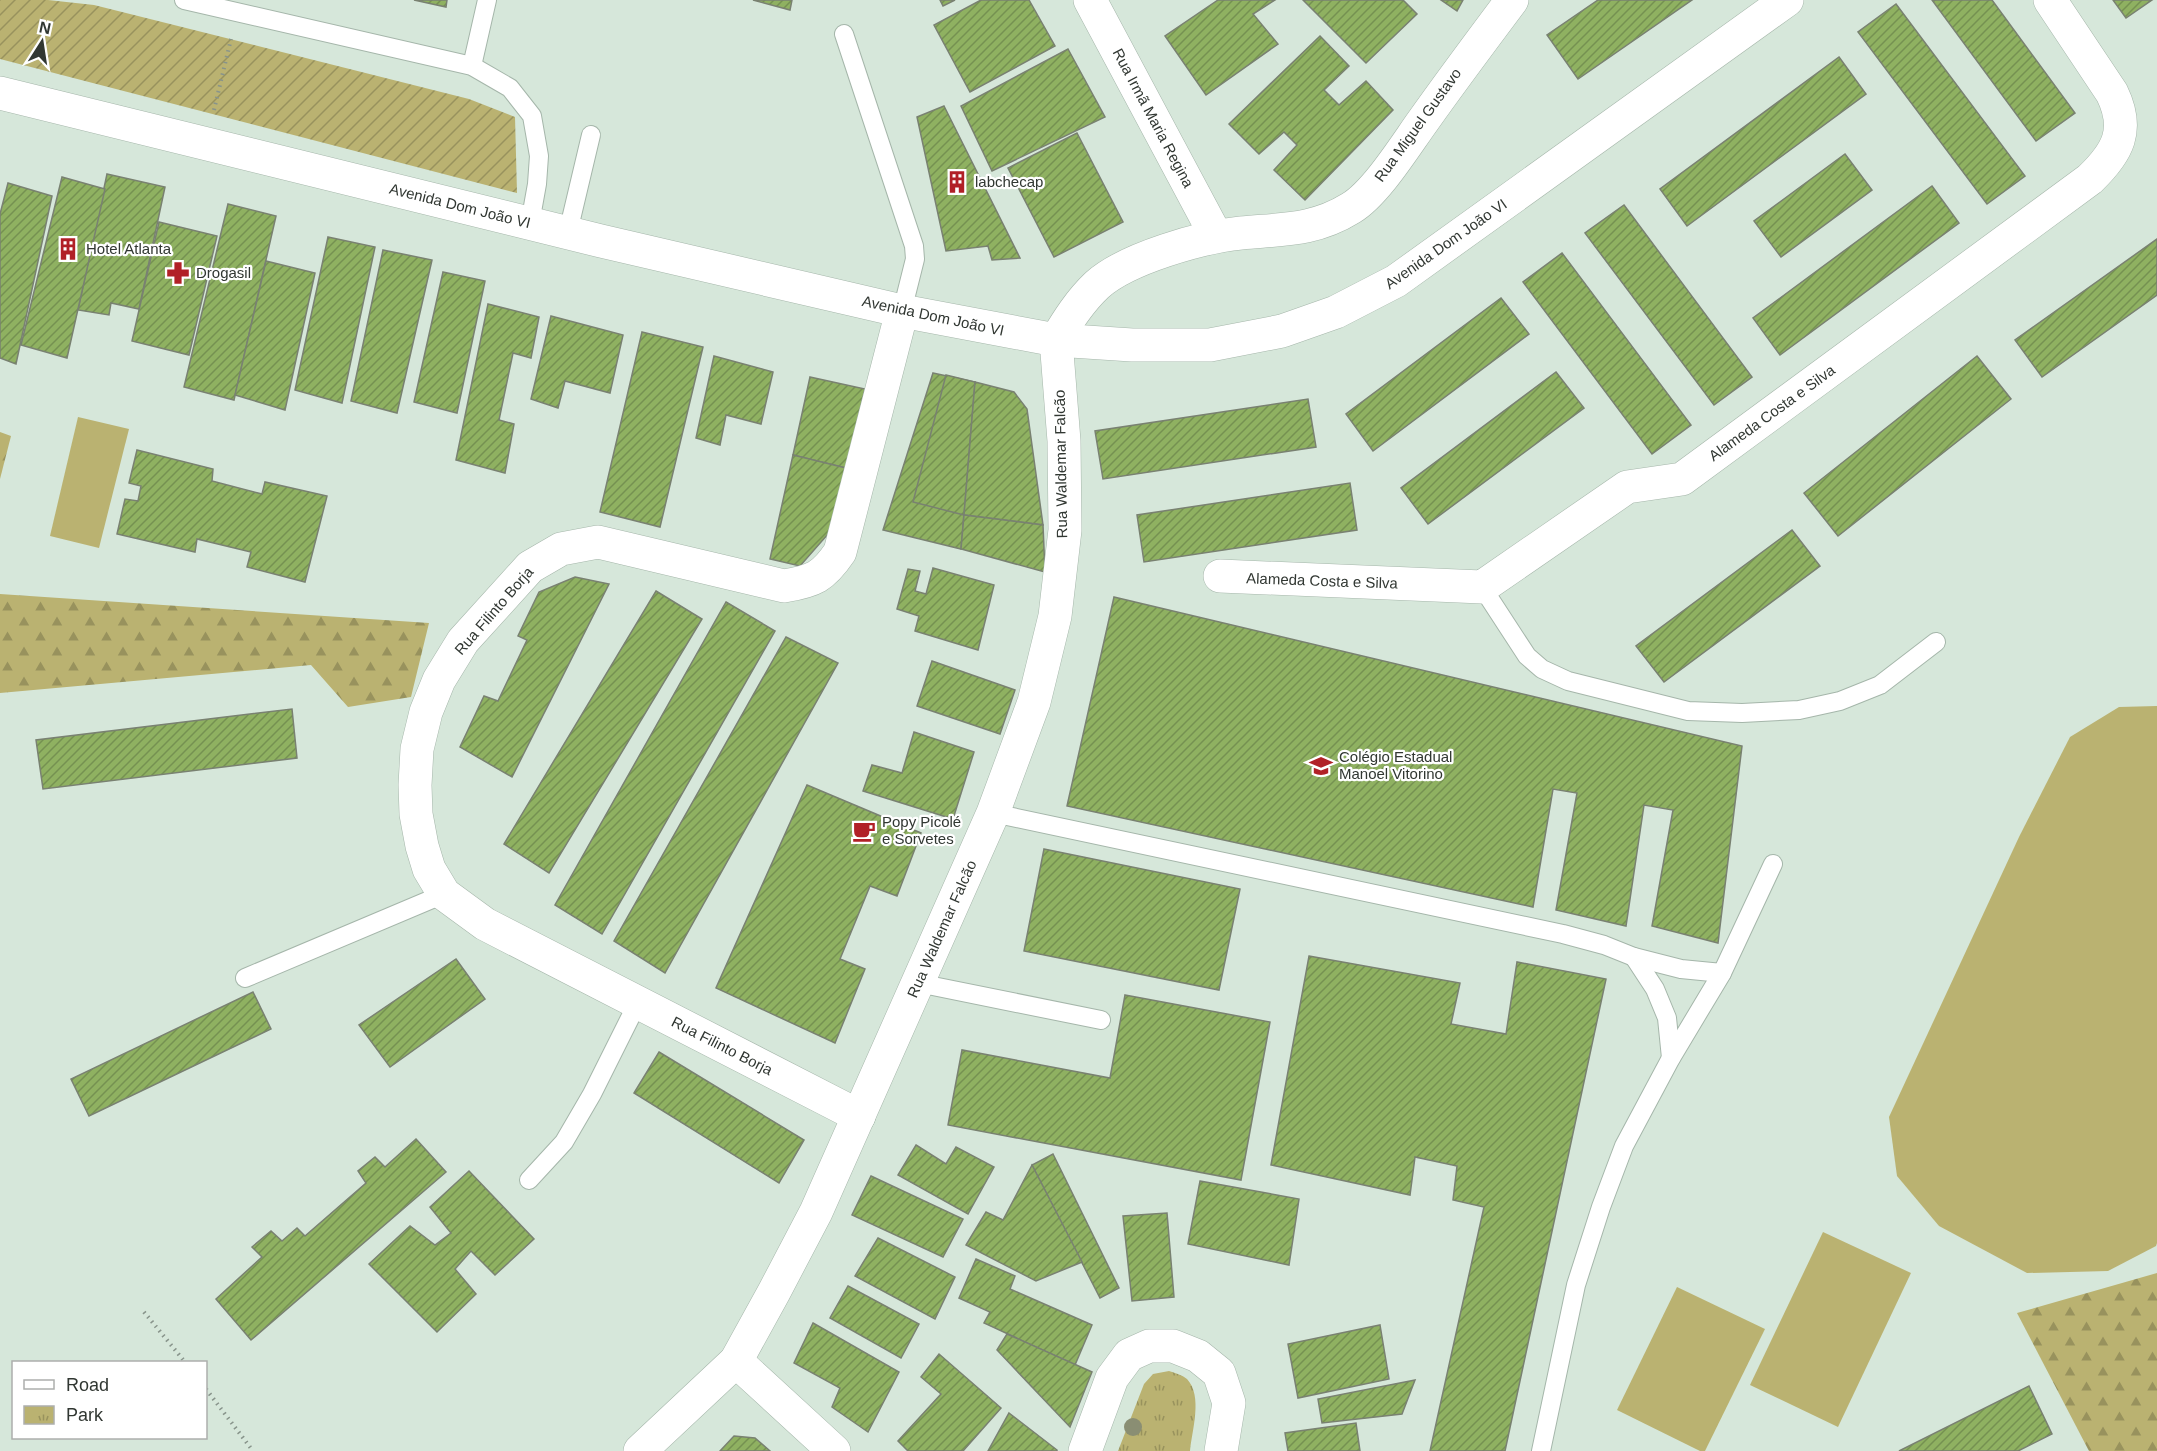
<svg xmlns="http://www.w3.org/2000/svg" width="2157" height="1451" font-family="Helvetica,sans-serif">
  <defs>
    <pattern id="forest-firs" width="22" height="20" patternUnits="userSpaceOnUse" patternTransform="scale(1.5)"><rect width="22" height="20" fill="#bab271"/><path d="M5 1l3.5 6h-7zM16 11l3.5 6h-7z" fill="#98925d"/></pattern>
    <pattern id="park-tufts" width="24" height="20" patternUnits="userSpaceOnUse" patternTransform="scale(1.5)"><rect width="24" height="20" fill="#bab271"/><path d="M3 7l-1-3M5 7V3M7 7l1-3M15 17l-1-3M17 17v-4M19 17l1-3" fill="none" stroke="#98925d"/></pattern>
    <pattern id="garden-furrows" width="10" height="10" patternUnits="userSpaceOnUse" patternTransform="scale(1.5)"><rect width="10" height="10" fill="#bab271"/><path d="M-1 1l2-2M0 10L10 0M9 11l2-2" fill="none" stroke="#98925d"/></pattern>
    <pattern id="building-hatch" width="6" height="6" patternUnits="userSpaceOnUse" patternTransform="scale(1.5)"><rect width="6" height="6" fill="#8fb161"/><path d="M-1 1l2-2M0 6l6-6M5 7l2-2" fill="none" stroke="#759151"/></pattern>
  </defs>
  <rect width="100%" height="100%" fill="#d6e7da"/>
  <g fill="#bab271">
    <path d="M78,417L129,429L99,548L50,536Z"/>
    <path d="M2157,706V1243L2156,1246L2108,1271L2027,1273L1939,1226L1897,1176L1889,1117L2019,837L2070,737L2119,707Z"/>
    <path d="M1823,1232L1911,1273L1838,1427L1750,1385Z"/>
    <path d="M1677,1287L1765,1329L1705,1451H1700L1617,1410Z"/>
  </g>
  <g fill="url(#forest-firs)">
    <path d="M0,432L11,436L0,479Z"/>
    <path d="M0,594L429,623L411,697L348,707L311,665L0,693Z"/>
    <path d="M2157,1273V1451H2089L2017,1313Z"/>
  </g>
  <path fill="url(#park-tufts)" d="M1169,1371C1175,1373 1182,1375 1187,1379C1203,1396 1192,1430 1190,1451H1118L1144,1384L1153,1374Z"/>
  <path fill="url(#garden-furrows)" d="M0,0H48L94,5L469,99L515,117L517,193L0,59Z"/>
  <g fill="url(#building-hatch)" stroke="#798171" stroke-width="1.5">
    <path d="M414,0H447L446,7Z"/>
    <path d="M753,0H792L790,10Z"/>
    <path d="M940,0H955L943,6Z"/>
    <path d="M981,0H1029L1055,46L970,92L934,25Z"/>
    <path d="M1218,0H1275L1253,14L1278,44L1206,95L1165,36Z"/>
    <path d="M1303,0H1403L1417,14L1366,63Z"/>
    <path d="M1441,0H1463L1457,11Z"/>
    <path d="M1598,0H1692L1578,79L1547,35Z"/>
    <path d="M1932,0H1992L2075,113L2036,141Z"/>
    <path d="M2113,0H2152L2126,18Z"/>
    <path d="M1896,4L2025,176L1987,204L1858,32Z"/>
    <path d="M1320,36L1349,66L1324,90L1339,105L1366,81L1393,110L1305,200L1274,170L1297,145L1284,132L1259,154L1229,124Z"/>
    <path d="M1068,49L1105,117L992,171L961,106Z"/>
    <path d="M1839,57L1866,94L1687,226L1660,189Z"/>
    <path d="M944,106L1020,258L992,260L988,246L946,251L917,117Z"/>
    <path d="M1077,133L1123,222L1054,257L1008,168Z"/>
    <path d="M1845,154L1872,190L1781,257L1754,221Z"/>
    <path d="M107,174L165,187L139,309L111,303L109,315L78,310Z"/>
    <path d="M62,177L105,189L67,358L21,345Z"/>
    <path d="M8,183L52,196L16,364L0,358V214Z"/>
    <path d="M1932,186L1959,223L1780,355L1753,318Z"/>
    <path d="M228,204L276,216L234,400L184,387Z"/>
    <path d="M1624,205L1752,377L1714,405L1585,233Z"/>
    <path d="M159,222L217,236L189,355L132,341Z"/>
    <path d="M328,237L375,247L342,403L295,390Z"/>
    <path d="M2157,239V295L2042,377L2015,340Z"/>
    <path d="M383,250L432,260L397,413L351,401Z"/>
    <path d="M1562,253L1691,425L1652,454L1523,282Z"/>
    <path d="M266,261L315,273L285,410L235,395Z"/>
    <path d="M443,272L485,281L457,413L414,402Z"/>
    <path d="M1501,298L1529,334L1373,451L1346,414Z"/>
    <path d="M488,304L539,317L531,358L513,353L499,420L514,424L505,473L456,460Z"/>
    <path d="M551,316L623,335L610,393L565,381L558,408L531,399Z"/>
    <path d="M642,332L703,347L660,527L600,512Z"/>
    <path d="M714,356L773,372L761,424L726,415L720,445L696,438Z"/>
    <path d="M1977,356L2011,399L1838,536L1804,493Z"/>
    <path d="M1556,372L1584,408L1428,524L1401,488Z"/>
    <path d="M933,373L975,382L961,549L883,530Z"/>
    <path d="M946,375L975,382L964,515L913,502Z"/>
    <path d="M810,377L865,389L846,468L793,455Z"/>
    <path d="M975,382L1014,392L1027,409L1043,525L964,515Z"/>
    <path d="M1308,399L1316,447L1103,479L1095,431Z"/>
    <path d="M137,450L213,469L212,481L262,494L265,482L327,496L305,582L247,567L251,552L197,539L195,552L117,534L125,499L138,501L141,486L129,483Z"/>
    <path d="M793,455L846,468L829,533L800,566L770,559Z"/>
    <path d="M1350,483L1357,530L1144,562L1137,515Z"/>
    <path d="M964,515L1043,525L1045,572L961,549Z"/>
    <path d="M1792,530L1820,566L1664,682L1636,646Z"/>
    <path d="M933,568L994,585L978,650L915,631L919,616L897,609L908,569L920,571L915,591L926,594Z"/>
    <path d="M575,577L609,584L512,777L460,747L484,696L498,701L527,640L518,636L539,592Z"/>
    <path d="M656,591L702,619L549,873L504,844Z"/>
    <path d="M1114,597L1742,746L1718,943L1652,926L1673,810L1644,805L1626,926L1556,910L1577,793L1553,789L1533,907L1067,806Z"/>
    <path d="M726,602L775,631L602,934L555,905Z"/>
    <path d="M786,637L838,663L665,973L614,941Z"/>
    <path d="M932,661L1015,690L1000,734L917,706Z"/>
    <path d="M292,709L297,758L43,789L36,740Z"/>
    <path d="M914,732L974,752L953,819L863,791L872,765L902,773Z"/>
    <path d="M807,785L921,833L897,896L870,886L840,959L865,969L835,1043L716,988Z"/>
    <path d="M1044,849L1240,889L1219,990L1024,951Z"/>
    <path d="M1309,956L1460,983L1451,1024L1506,1034L1517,962L1606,979L1505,1451H1430L1484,1207L1453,1200L1457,1166L1415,1157L1410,1195L1271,1165Z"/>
    <path d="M456,959L485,999L390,1067L359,1025Z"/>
    <path d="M253,992L271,1029L89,1116L71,1079Z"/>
    <path d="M1125,995L1270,1022L1241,1180L948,1125L962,1050L1110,1078Z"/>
    <path d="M659,1052L804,1140L779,1183L634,1093Z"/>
    <path d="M416,1139L446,1172L251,1340L216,1299L262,1257L252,1247L271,1231L282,1241L297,1228L305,1236L366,1183L358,1171L375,1157L385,1167Z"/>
    <path d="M916,1145L946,1164L956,1147L994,1167L968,1214L898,1175Z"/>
    <path d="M1053,1154L1119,1288L1100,1298L1032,1165Z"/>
    <path d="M1032,1165L1082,1262L1036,1281L966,1245L986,1212L1003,1220Z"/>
    <path d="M469,1171L534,1239L495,1275L471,1251L455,1269L476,1294L437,1332L369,1264L410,1226L435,1245L451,1233L430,1207Z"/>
    <path d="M871,1176L963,1219L943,1257L852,1215Z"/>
    <path d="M1200,1181L1299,1199L1289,1265L1188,1244Z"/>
    <path d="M1167,1213L1174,1297L1132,1301L1123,1216Z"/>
    <path d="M878,1238L955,1277L935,1319L855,1276Z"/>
    <path d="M976,1259L1015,1276L1010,1289L1092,1325L1075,1365L984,1323L990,1312L959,1298Z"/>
    <path d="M848,1286L919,1324L901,1358L830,1318Z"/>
    <path d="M813,1323L899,1372L868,1432L832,1407L840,1388L794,1363Z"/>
    <path d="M1380,1325L1389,1379L1298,1398L1288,1344Z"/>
    <path d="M1007,1334L1092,1372L1070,1427L997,1350Z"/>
    <path d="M939,1354L1001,1408L963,1451H908L898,1441L941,1394L921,1377Z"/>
    <path d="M1415,1380L1402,1414L1322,1423L1318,1399Z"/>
    <path d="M2029,1386L2052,1434L2018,1451H1899Z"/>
    <path d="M1009,1413L1057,1450V1451H988Z"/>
    <path d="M1356,1423L1360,1451H1288L1285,1433Z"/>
    <path d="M734,1436L755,1438L770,1451H720Z"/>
  </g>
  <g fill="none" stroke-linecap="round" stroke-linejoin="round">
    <g stroke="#a5b6aa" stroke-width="20">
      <g id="service">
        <path d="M184,0L472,66L510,88L532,116L539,156L537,184L530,223"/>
        <path d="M844,34L914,246L915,259L902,311"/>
        <path d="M472,66L487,0"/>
        <path d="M568,232L591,135"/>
        <path d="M1482,587L1527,656L1542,669L1568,681L1688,711L1742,713L1799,710L1840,701L1880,685L1936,642"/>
        <path d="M993,813L1563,934L1604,945L1634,957L1681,969L1722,973"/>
        <path d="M1634,957L1655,989L1667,1018L1671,1058"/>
        <path d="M245,978L444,894"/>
        <path d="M918,983L1101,1020"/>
        <path d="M529,1180L564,1142L592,1094L638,1002"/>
        <path d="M1541,1451L1576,1285L1601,1207L1624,1146L1671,1058L1722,973L1773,864"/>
      </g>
    </g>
    <g stroke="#a5b6aa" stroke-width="34">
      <g id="minor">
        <path d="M1090,0L1216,236"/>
        <path d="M1056,340C1068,320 1080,301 1097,285C1127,258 1202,237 1241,233C1282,229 1314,231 1351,208C1376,193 1405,146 1423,121C1452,80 1482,40 1512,0"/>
        <path d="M1220,576L1482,587L1627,487L1682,479L2090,179C2118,152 2130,130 2112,93L2050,0"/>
        <path d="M859,1116L485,924L444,894L429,869L422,846L416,814L415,785L417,749L426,712L439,680L463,641L530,567L561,549L598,542L784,586C814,581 823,577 840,552L902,311"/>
        <path d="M736,1361L834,1451"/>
        <path d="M1085,1451L1112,1378L1129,1355L1149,1346H1173L1198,1356L1219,1373L1229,1403L1221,1451"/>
      </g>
    </g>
    <g stroke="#a5b6aa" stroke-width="34">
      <path id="tertiary" d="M640,1451L736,1361L774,1292L816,1212L993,813L1034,702L1055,616L1065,530L1064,441L1056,340"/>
    </g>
    <g stroke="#a5b6aa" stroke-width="34">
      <path id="secondary" d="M0,93L601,241L902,311L1056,340L1132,345H1210L1282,331L1336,312L1396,281L1787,0"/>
    </g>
    <g stroke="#88948b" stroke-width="4" stroke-dasharray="1.5 4.5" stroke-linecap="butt">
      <path d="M214,110L231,39"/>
      <path d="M144,1312L185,1362"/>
      <path d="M206,1389L253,1451"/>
    </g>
    <use href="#service" stroke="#fff" stroke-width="18"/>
    <use href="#minor" stroke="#fff" stroke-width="33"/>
    <use href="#tertiary" stroke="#fff" stroke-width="33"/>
    <use href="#secondary" stroke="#fff" stroke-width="33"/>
  </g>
  <circle fill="#8a8e73" cx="1133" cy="1427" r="9"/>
  <defs>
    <g id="building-bare" transform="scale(1.8)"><path d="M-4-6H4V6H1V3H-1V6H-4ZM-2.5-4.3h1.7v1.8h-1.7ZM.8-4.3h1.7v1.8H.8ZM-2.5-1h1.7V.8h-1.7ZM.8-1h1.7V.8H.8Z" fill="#b12027" stroke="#fff" stroke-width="2.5" paint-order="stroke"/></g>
    <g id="pharmacy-bare" transform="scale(1.8)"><path d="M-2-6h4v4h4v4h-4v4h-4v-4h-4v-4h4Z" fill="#b12027" stroke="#fff" stroke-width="2.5" paint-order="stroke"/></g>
    <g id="school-bare" transform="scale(1.8)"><path d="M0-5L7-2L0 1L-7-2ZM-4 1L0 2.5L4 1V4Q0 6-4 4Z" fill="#b12027" stroke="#fff" stroke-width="2.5" paint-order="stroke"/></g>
    <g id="cafe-bare" transform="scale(1.8)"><path d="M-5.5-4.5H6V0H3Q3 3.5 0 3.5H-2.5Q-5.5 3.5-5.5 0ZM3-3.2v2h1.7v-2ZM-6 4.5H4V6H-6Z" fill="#b12027" stroke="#fff" stroke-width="2.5" paint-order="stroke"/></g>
  </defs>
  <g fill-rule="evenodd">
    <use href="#building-bare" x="957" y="182"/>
    <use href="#building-bare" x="68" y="249"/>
    <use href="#pharmacy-bare" x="178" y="273"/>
    <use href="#school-bare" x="1321" y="766"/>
    <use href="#cafe-bare" x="864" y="831"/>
  </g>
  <g text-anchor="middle" stroke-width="4.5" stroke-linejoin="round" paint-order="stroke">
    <g font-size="15" fill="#313732" stroke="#fff">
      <text transform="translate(1153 118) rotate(62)" y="5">Rua Irmã Maria Regina</text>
      <text transform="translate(1418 125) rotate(-54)" y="5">Rua Miguel Gustavo</text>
      <text transform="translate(460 206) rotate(14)" y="5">Avenida Dom João VI</text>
      <text transform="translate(1446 244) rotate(-35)" y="5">Avenida Dom João VI</text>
      <text transform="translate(933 316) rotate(12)" y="5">Avenida Dom João VI</text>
      <text transform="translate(1772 413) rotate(-36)" y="5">Alameda Costa e Silva</text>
      <text transform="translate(1061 464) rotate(-91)" y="5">Rua Waldemar Falcão</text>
      <text transform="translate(1322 581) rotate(2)" y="5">Alameda Costa e Silva</text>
      <text transform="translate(494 611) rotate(-49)" y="5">Rua Filinto Borja</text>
      <text transform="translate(942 929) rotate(-66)" y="5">Rua Waldemar Falcão</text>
      <text transform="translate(722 1046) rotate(27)" y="5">Rua Filinto Borja</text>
    </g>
    <g font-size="15" fill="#313732" stroke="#fff" text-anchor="start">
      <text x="975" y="187">labchecap</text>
      <text x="86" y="254">Hotel Atlanta</text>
      <text x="196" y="278">Drogasil</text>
      <text x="1339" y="762">Colégio Estadual<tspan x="1339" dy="17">Manoel Vitorino</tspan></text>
      <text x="882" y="827">Popy Picolé<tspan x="882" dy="17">e Sorvetes</tspan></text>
    </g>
  </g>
  <rect x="12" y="1361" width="195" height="78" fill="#ffffff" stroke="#adafad" stroke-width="1.5"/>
  <rect x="24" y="1380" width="30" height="9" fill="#ffffff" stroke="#adafad" stroke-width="1.5"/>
  <text x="66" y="1391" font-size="18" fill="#313732">Road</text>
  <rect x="24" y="1406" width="30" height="18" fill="url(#park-tufts)" stroke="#adafad" stroke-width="1.5"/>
  <text x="66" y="1421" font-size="18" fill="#313732">Park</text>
  <g transform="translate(42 42) rotate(12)" stroke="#ffffff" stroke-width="4.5" paint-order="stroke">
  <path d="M0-4.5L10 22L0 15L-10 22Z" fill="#313732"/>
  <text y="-9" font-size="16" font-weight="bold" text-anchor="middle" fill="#313732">N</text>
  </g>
</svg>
